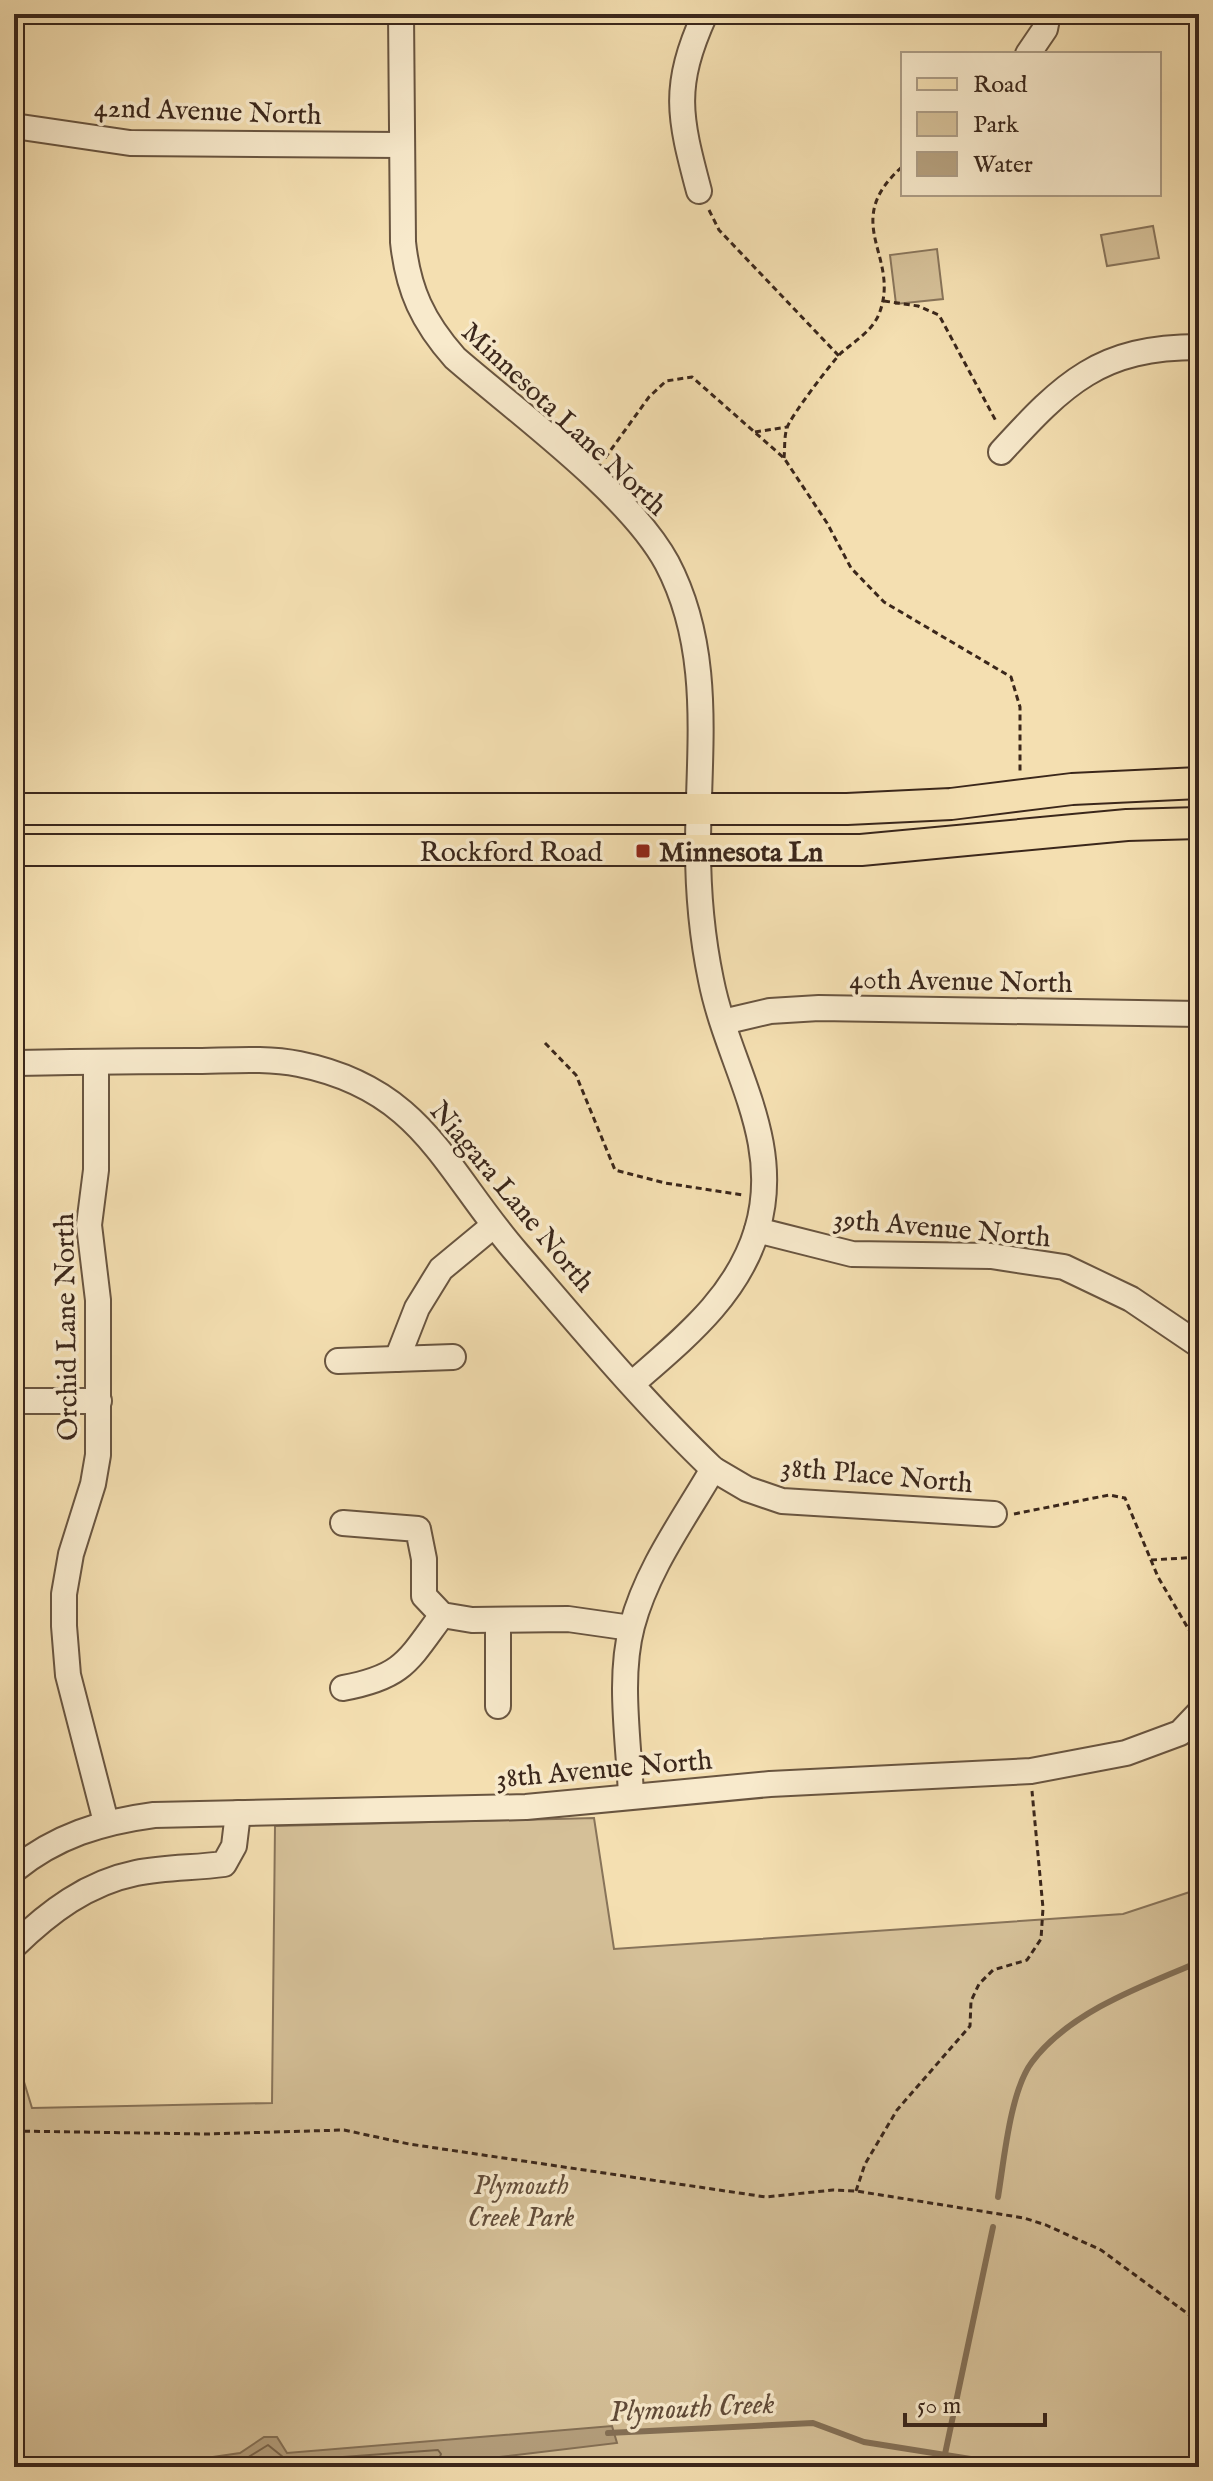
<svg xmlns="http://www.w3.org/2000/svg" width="1213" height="2481" font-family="'IM FELL English',serif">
  <rect width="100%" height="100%" fill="#f4dfb1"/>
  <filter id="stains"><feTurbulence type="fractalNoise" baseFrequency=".0025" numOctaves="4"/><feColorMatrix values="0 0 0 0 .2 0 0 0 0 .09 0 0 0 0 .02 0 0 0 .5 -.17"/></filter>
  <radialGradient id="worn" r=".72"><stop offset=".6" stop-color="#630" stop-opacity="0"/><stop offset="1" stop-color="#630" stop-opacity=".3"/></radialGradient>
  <g fill="#d5c098" stroke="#88745a" stroke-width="2">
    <path d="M1153,226L1159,258L1107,266L1101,235Z"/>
    <path d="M937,249L943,299L896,304L890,255Z"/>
    <path d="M594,1818L614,1949L1123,1914L1199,1889V2467H14V2049L32,2108L272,2103L275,1826Z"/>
  </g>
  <path fill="#b5a07e" stroke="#847056" stroke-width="2" d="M612,2426L617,2443L415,2467H22L206,2458L240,2453L264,2437H277L287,2453Z"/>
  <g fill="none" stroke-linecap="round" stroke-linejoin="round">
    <path stroke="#78644c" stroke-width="2" d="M176,2467L242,2461L268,2445L288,2461L438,2450L441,2454L436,2467"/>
    <g stroke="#847056" stroke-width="6">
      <path d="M998,2197C1004,2161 1010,2091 1032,2062C1069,2012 1144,1985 1199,1962"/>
      <path d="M608,2433L813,2423L864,2442L1021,2467"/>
      <path d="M945,2454L993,2227"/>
    </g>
    <g stroke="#695540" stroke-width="28">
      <g id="minor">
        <path d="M401,14L403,242C408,290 423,322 455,358C517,412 629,493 667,563C714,652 698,750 698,847C698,891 702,937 711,980C728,1066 784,1139 757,1230C737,1297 683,1339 633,1383"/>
        <path d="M1028,54L1045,29L1048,14"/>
        <path d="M14,126L130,143L401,145"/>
        <path d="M699,191C679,116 672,87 705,14"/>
        <path d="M1001,452C1064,383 1100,347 1199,347"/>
        <path d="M723,1022L770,1011L819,1008L1199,1014"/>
        <path d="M96,1062V1170L89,1225L98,1300V1455L93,1484L71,1554L64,1594V1626L68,1675L106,1822"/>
        <path d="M14,1063C73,1062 131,1061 190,1061C226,1061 264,1057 299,1064C423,1089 444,1169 517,1253C580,1326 643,1402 713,1469L747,1489L782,1501L994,1514"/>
        <path d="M757,1230L852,1254L991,1256L1064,1267L1131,1299L1199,1345"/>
        <path d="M397,1359L417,1308L441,1269L493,1226"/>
        <path d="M338,1361L453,1357"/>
        <path d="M14,1401H99"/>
        <path d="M343,1523L418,1529L424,1559V1596L442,1615L472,1620L568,1619L631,1628"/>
        <path d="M498,1620V1706"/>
        <path d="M343,1688C403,1677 408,1661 442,1615"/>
        <path d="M631,1796C629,1742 618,1679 632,1626C647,1569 684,1519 713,1469"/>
        <path d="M14,1870C56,1836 101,1822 154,1815L526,1807L770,1784L1031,1771L1126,1753L1180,1733L1199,1713"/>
        <path d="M14,1946C49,1912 87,1883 136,1873C165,1867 195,1868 224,1864L234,1846L238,1813"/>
      </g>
    </g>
    <g stroke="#3b271b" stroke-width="34">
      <g id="major">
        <path d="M14,809H847L951,804L1072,789L1199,783"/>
        <path d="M14,850H861L1127,825L1199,823"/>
      </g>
    </g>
    <g stroke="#3b271b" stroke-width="3" stroke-dasharray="6 4" stroke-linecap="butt">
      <path d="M709,210L719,230L839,356"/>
      <path d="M884,301L918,306L939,315L997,423"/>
      <path d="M755,432L787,427"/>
      <path d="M605,458L649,397L666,381L692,377L784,458L827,523L851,568L884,602L1011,677L1020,707V772"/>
      <path d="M784,458C785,449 784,436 787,428C790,417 832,362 841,353C855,341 872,331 879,314C902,256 838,223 903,166"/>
      <path d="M545,1043L576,1075L615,1170L665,1183L743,1195"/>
      <path d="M1014,1514L1109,1495L1125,1498L1158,1577L1199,1647"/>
      <path d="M1151,1560L1199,1557"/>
      <path d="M14,2131L206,2134L344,2130L409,2144L766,2197L833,2190L856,2191L1024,2218L1046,2225L1101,2250L1199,2322"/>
      <path d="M856,2191L865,2164L897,2110L970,2026L971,2001L979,1984L993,1970L1027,1960L1041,1939L1043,1908L1032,1791"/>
    </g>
    <use href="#minor" stroke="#f8eacc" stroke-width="24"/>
    <use href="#major" stroke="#f4dfb1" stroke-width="30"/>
  </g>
  <rect fill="#8f2418" stroke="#f8eacc" stroke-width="3" x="635" y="843" width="16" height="16" rx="4"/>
  <g text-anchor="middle" stroke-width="7" stroke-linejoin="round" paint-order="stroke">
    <g font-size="28" fill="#3b271b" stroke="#f8eacc">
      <text transform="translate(208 110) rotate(2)" y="10">42nd Avenue North</text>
      <text transform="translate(565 418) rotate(43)" y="10">Minnesota Lane North</text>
      <text x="511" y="861">Rockford Road</text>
      <text transform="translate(961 980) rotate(1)" y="10">40th Avenue North</text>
      <text transform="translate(513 1196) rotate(50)" y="10">Niagara Lane North</text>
      <text transform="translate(942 1227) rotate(5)" y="10">39th Avenue North</text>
      <text transform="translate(65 1327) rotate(-91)" y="10">Orchid Lane North</text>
      <text transform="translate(877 1474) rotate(5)" y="10">38th Place North</text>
      <text transform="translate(604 1768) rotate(-5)" y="10">38th Avenue North</text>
    </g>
    <g font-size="28" font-weight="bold" fill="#3b271b" stroke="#f8eacc" text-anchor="start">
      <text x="659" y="861">Minnesota Ln</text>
    </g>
    <g font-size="28" font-style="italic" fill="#624d3a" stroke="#f8eacc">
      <text x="521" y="2194">Plymouth<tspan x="521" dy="32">Creek Park</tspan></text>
    </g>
    <g font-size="30" font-style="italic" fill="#604b39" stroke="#f8eacc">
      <text transform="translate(692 2407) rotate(-3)" y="10">Plymouth Creek</text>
    </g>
  </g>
  <rect width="1213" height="2481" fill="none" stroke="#f4dfb1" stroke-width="48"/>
  <rect x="16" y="16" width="1181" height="2449" fill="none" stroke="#3b271b" stroke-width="4"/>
  <rect x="24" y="24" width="1165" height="2433" fill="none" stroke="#3b271b" stroke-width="2"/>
  <rect x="901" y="52" width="260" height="144" fill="#f8eacc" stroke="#ac9c85" stroke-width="2"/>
  <rect x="917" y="78" width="40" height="12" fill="#f4dfb1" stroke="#ac9c85" stroke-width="2"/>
  <text x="973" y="92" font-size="24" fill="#3b271b">Road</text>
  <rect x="917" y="112" width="40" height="24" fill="#d5c098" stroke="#ac9c85" stroke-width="2"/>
  <text x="973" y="132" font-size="24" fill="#3b271b">Park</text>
  <rect x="917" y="152" width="40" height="24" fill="#b5a07e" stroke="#ac9c85" stroke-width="2"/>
  <text x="973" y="172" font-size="24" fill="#3b271b">Water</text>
  <path d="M905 2413v12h140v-12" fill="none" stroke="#3b271b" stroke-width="4"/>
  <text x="917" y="2413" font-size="24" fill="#3b271b" stroke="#f8eacc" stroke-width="6" paint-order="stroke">50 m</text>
  <rect width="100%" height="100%" filter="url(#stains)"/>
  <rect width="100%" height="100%" fill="url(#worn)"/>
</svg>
